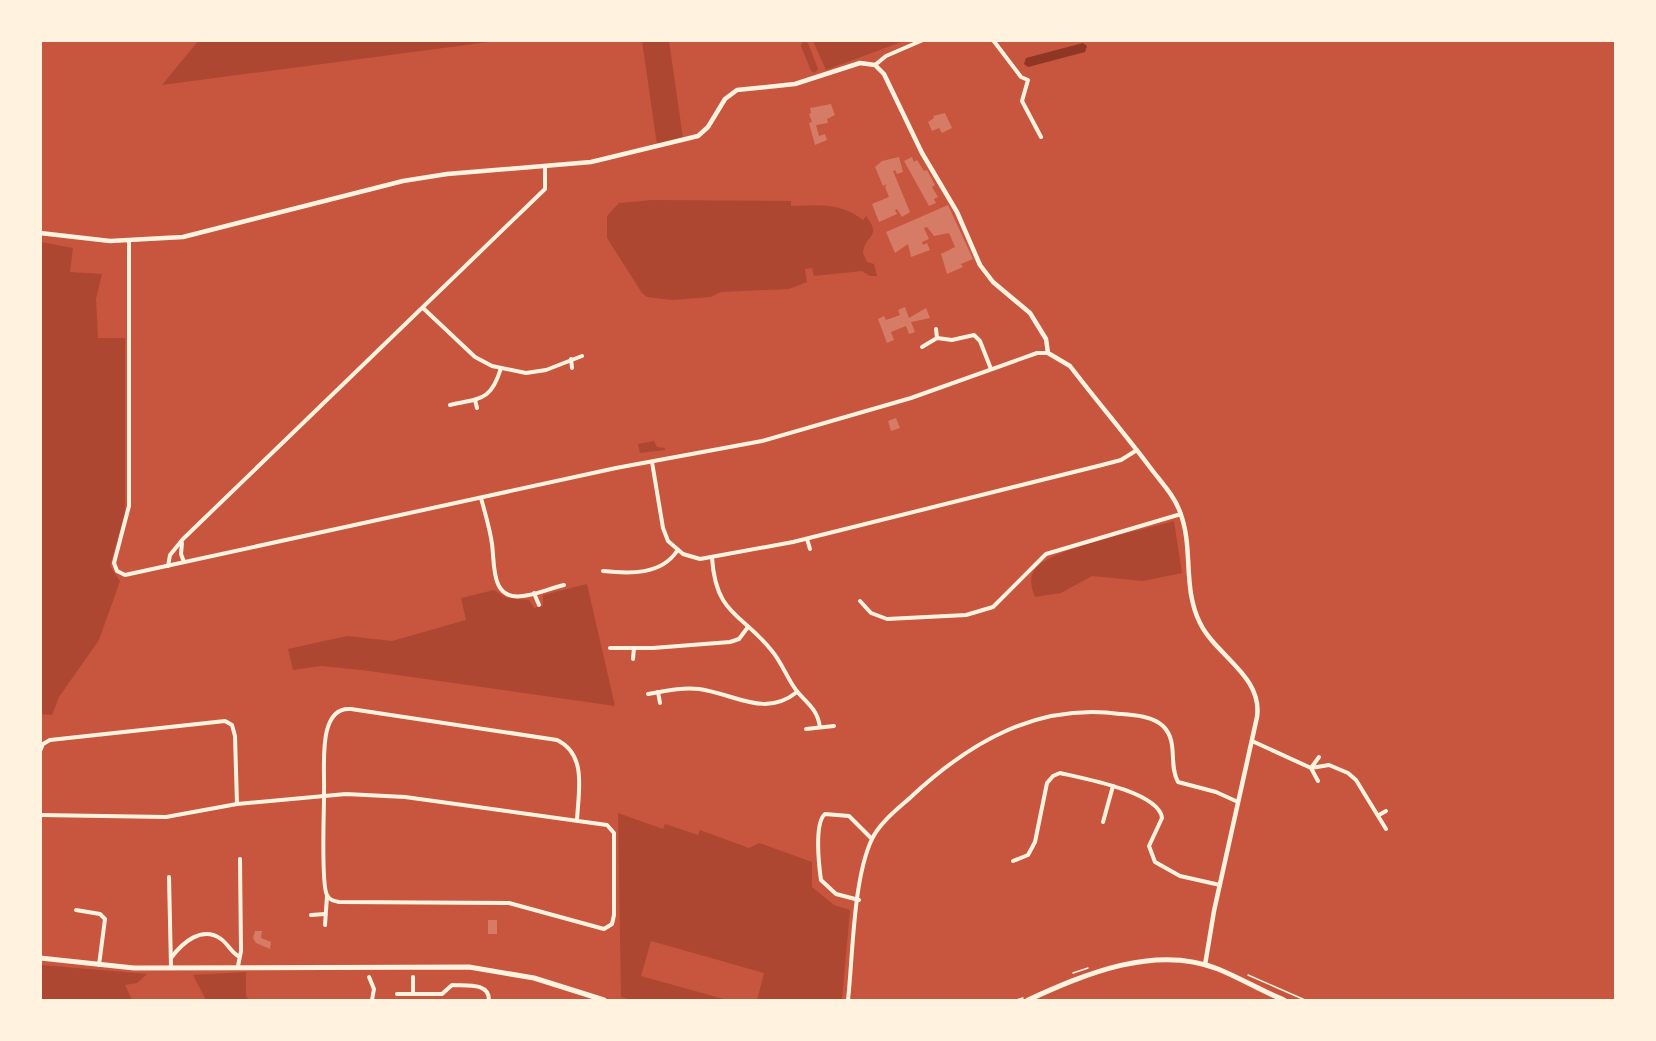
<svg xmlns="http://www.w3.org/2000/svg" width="1656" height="1041" font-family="'Varela Round',sans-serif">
  <rect width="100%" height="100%" fill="#c8553d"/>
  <g fill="#ae4732">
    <path d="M199,40H496V41L162,85Z"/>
    <path d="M642,41H669L683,138L657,145Z"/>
    <path d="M803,41L808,43L818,69L815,73L811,71L801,46Z"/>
    <path d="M813,41H904L826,70Z"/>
    <path d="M652,200L791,201V206C817,205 841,202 863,220L866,216C883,238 865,234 863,253L867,262L874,264L877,276H870L862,271L814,276L812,268L805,269L807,282L789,289L721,292L711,297L672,300L647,297L642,293L607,238V216L619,203Z"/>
    <path d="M41,242L73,248L70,272L102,274L96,299L98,338H125V512L110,566L120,581L99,640L59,697L52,715L40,714Z"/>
    <path d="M654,441L657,447L665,448V450L640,453L638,444Z"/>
    <path d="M1174,521L1182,573L1143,581L1092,576L1061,593L1035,597C1031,587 1028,576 1037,567C1057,547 1143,530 1174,521Z"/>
    <path d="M587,584L615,706L362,670L321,666L293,670L288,649L347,636L392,641L466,620L461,598L494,590L507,598L529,600L534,608L543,606V595Z"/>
    <path d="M618,813L663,829L665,824L698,835L700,830L749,848L759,843L812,862V887L834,905L850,910L842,1000H757L764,973L651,941L641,976L727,1000H632L621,997Z"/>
    <path d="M41,965L147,974L137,983L125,985L132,1000H41Z"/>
    <path d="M246,972V996L249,1000H206L193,975Z"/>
  </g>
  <path fill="#8f3625" d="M1083,43L1087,46L1085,52L1028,67L1024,64L1026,58Z"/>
  <g fill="#d67c66">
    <path d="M831,104L835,115L827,119L828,123L816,125L819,136L825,134L827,140L815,145L809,123L812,122L809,114L811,113L810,108Z"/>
    <path d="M945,113L952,128L942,133L939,128L932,131L928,122L934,118L933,116Z"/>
    <path d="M899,157L903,172L897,174L895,170L893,171L910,212L902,217L897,209L895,210L897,214L879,222L872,204L889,197L885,187L887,184L883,186L875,167L882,161Z"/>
    <path d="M912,157L914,162L917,160L924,171L927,170L935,185L932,187L938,197L934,199L936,203L929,206L904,161Z"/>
    <path d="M948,205L973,259L961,264L963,267L947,274L941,254L955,247L949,233L934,236L927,227L924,228L929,239L922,242L923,245L927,243L930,250L911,257L908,244L895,253L886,232Z"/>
    <path d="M905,307L909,318L926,308L930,318L911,322L915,332L909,334L906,326L891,332L894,340L887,343L878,319L884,316L886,320L900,315L898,310Z"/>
    <path d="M896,418L900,428L891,431L888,421Z"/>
    <rect x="488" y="920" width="9" height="14"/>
    <path d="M255,931H262L261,938L271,942L270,949L256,943L253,938Z"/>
  </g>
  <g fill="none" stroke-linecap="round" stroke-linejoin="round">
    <g stroke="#fff3e0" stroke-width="1.5">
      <path d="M1073,973L1088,968"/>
      <path d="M1248,975L1305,1000"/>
      <path d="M1016,1000L1023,998"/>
    </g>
    <g stroke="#fff3e0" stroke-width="4">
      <path d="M993,40L1021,77L1028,80L1022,101L1041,137"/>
      <path d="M875,65L886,56L923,40"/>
      <path d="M129,241V506L114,563L117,571L125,575L616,468L762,441L911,398L1037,353H1048"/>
      <path d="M423,308L475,357L492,366L526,373L546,370L582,356"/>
      <path d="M936,329L937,338"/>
      <path d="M922,347L937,338L952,340L974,335L980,341L991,369"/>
      <path d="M571,359L572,368"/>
      <path d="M475,400L477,408"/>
      <path d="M450,405C481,398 491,401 501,368"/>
      <path d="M652,462L663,528L668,541L683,554L700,559L793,542L1102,465L1121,460L1137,450"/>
      <path d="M481,498C485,513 490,529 492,544C495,564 490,601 523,596C536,595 551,588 564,585"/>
      <path d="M807,539L810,549"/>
      <path d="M182,543L181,554L184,562"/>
      <path d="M712,558C716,616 742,613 772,651C782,663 787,678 796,690C807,704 817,708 820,727"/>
      <path d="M168,566L170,555L183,539L545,189V166"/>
      <path d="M603,571C630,574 661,575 677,551"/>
      <path d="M534,593L539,605"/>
      <path d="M860,601L871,613L887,619L966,615L993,607L1046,554L1181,514"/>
      <path d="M610,648H653L730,642L739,639L748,627"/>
      <path d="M633,659L634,648"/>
      <path d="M658,692L660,703"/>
      <path d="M648,694C665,691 682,687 699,689C735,694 765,718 797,692"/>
      <path d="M806,729L834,726"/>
      <path d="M1252,741L1311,768L1329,765L1348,773L1356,780L1386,829"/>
      <path d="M40,751L43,744L50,740L225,721L232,725L235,736L237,804"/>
      <path d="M1318,781L1311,768L1319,757"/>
      <path d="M40,815L166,817L237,804L346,794L405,797L607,825L614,833V915L612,924L604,929L509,903L339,902C334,901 329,900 327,895C321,885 324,814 324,798V791C325,767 317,706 351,709L557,740C588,755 578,793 577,821"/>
      <path d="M1379,815L1386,811"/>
      <path d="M1103,822L1113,786"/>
      <path d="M1013,861L1028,855L1035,842L1047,783L1053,776L1060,773C1082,778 1159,792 1162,818L1149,846L1155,862L1180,876L1220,885"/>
      <path d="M169,877L171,967"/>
      <path d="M859,900L836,894L821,880C819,866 814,823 825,814L849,816L872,839"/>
      <path d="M76,910L100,914L105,919L99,965"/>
      <path d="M311,915L325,914"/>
      <path d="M325,925L327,896"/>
      <path d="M171,958C182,943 202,925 221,939C228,944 231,952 238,956"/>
      <path d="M238,966L241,951L240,859"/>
      <path d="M369,977L374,989L372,1000"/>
      <path d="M413,993V977"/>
      <path d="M397,994H442L452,985C466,986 489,982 489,1000"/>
      <path d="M848,1000C853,955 853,879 872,839C880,822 899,808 912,796C971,741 1038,703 1120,714C1134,715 1152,716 1163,726C1179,742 1168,764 1178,782L1216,792L1238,802"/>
    </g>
    <path stroke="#fff3e0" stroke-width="4.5" d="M40,233L110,241L183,237L403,181L447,174L591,162L698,136L708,127L725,99L737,90L795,84L860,63L875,65L884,74L922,153L957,212L980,265L993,282L1030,313L1046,339L1048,353L1070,366C1096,400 1124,433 1149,466C1160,481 1174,495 1180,512C1194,548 1182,587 1200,623C1216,656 1263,676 1257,717L1214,911L1205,965"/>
    <g stroke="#fff3e0" stroke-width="5">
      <path d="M40,958L134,968L469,967L534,978L604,1000"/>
      <path d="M1028,1000C1085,974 1155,944 1218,969C1240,978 1262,991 1284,1000"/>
    </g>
  </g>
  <rect width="1656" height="1041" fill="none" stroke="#fff3e0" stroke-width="84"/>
</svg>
